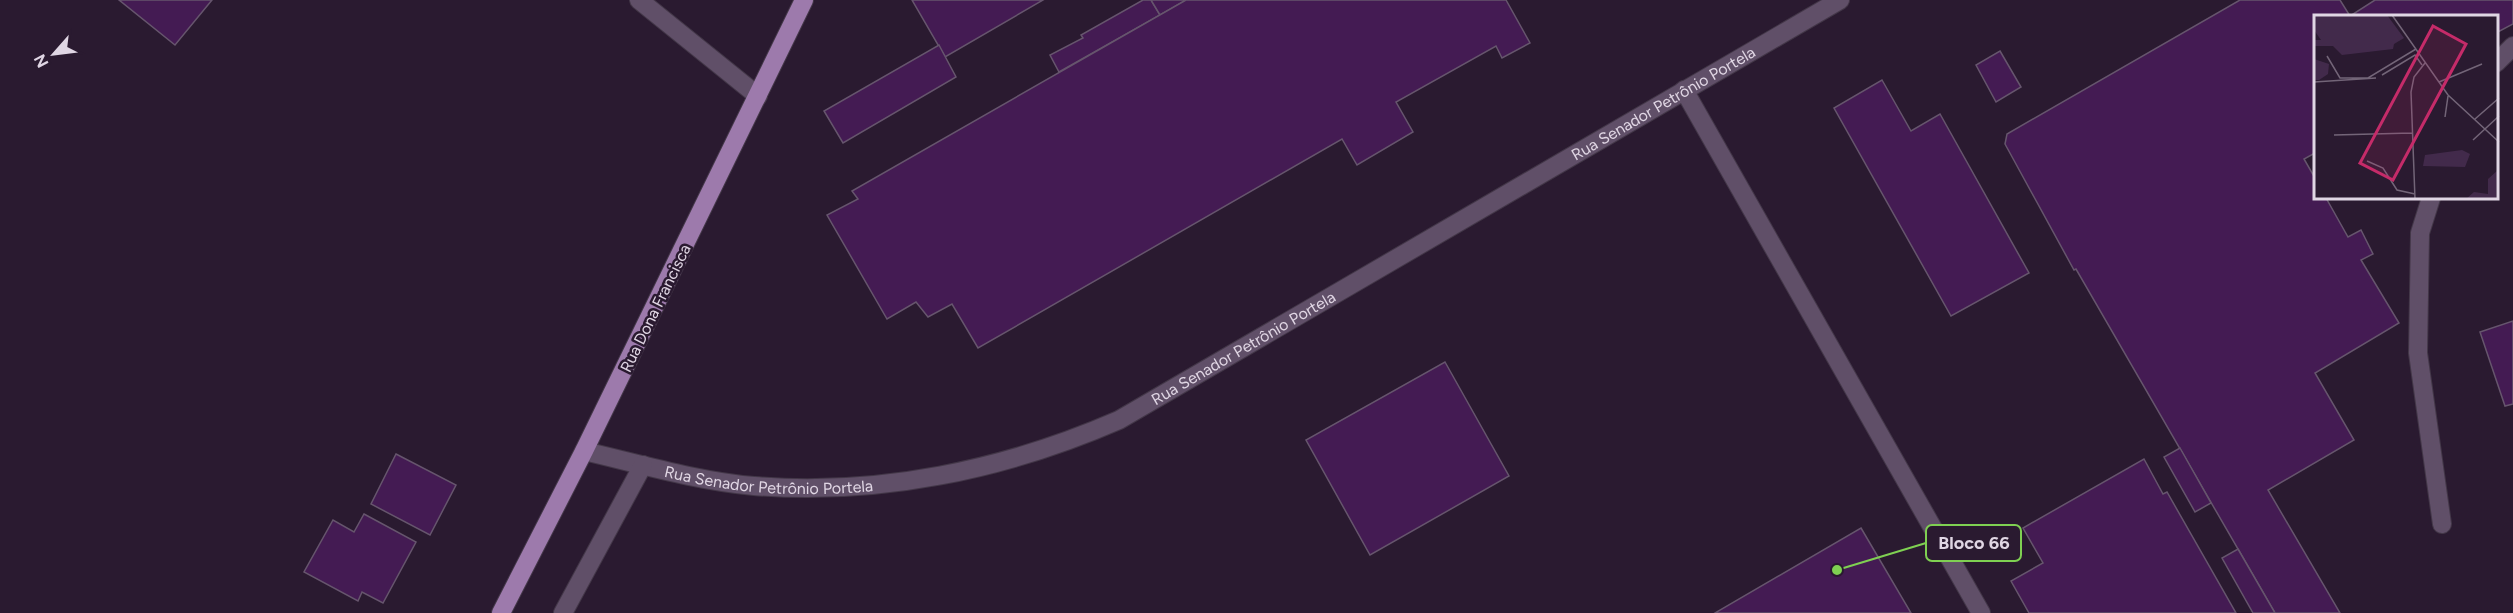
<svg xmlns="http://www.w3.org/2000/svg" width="2513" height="613" font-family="Figtree,sans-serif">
  <rect width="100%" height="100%" fill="#2a1a30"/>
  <g fill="#441b53" stroke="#66556d" stroke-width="1.5">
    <path d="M119,0H212L175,45Z"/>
    <path d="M912,0H1043L945,57Z"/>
    <path d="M1143,0H1151L1160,15L1059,72L1050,55L1083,38L1081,35Z"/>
    <path d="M1151,0H1186L1160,15Z"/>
    <path d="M1186,0H1506L1530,43L1502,58L1496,46L1396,102L1413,132L1357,165L1342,139L978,348L952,304L928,317L916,302L887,319L827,215L858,199L852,191Z"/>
    <path d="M2240,0H2340L2350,16H2315V153L2304,159L2315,178V198H2326L2348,237L2361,230L2373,254L2361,260L2399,323L2315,373L2354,440L2268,490L2340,613H2275L2076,269L2074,270L2005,144L2007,134Z"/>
    <path d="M2375,0H2513V24L2496,33V16H2350Z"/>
    <path d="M939,45L956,77L843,143L824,111Z"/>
    <path d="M2000,51L2021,87L1996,102L1976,65Z"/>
    <path d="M1882,80L1911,131L1940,114L2029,273L1951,316L1834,108Z"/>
    <path d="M2513,321V404L2505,406L2480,332Z"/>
    <path d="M1445,362L1509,476L1370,555L1306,440Z"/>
    <path d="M2180,448L2211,503L2195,512L2164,457Z"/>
    <path d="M396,454L456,485L430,535L371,504Z"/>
    <path d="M2144,459L2163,494L2167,492L2236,613H2029L2011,581L2043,563L2023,528Z"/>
    <path d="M364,514L416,542L383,603L362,592L358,601L304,572L333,520L354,532Z"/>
    <path d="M1861,528L1911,613H1715Z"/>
    <path d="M2238,549L2275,613H2253L2222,558Z"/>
  </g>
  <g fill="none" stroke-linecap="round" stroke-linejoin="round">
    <g stroke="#433748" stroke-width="20">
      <g id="minor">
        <path d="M639,0L758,96"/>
        <path d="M2496,63L2513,46"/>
        <path d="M1684,90L1981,613"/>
        <path d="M2431,198L2420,233L2418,353L2442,524"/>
        <path id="s1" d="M584,451C640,464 697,481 754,486C879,496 1004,470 1119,420L1840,0"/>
        <path d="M563,613L643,465"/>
      </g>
    </g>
    <g stroke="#433748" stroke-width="20">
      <path id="major" d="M501,613L584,451L804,0"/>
    </g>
    <use href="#minor" stroke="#604f68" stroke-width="18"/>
    <use href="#major" stroke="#9d7aac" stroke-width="18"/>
  </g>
  <g text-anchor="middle" stroke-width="5" stroke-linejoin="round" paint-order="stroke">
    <g font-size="16" fill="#e0d6e4" stroke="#2a1a30">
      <text dy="6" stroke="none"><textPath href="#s1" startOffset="1178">Rua Senador Petrônio Portela</textPath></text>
      <text transform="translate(655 308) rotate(-64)" y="6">Rua Dona Francisca</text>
      <text dy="6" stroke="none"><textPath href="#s1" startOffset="692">Rua Senador Petrônio Portela</textPath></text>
      <text dy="6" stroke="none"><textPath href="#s1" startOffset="188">Rua Senador Petrônio Portela</textPath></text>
    </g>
  </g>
  <g transform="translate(2314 15)">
    <rect width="184" height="184" fill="#2a1a30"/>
    <path d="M0,0H73L90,23L80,29L79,34L28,40L19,31H0V25H7L0,15ZM0,44L15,49L14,59L5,65H0ZM148,135L156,139L151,152L109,151L111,140ZM183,156L182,184H152L160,177L174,179V164Z" fill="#422a4b"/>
    <path fill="none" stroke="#736578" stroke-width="1.5" d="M78,0L134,80L185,127M13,41L26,63H54L102,34M68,60L101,40L108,50M0,67L62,63M125,67L168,49M131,102L134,81M161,104L185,83M20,120L98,118M159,125L185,101M53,146L69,153L83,175L101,179M101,184L97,77L100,62L111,48"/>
    <path fill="#c52b69" fill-opacity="0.15" stroke="#c52b69" stroke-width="3" d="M119,11L152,29L79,165L46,148Z"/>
    <rect width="184" height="184" fill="none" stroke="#e0d6e4" stroke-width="3"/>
  </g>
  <path fill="none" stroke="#7fd052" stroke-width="2" d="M1837 570L1926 543"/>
  <circle fill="#7fd052" stroke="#2a1a30" stroke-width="2" cx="1837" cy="570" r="6"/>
  <rect fill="#2a1a30" stroke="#7fd052" stroke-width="2" x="1926" y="525" width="95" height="36" rx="6"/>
  <g font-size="18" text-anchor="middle" font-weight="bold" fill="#e0d6e4">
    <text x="1974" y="549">Bloco 66</text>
  </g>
  <g transform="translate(54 54) rotate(242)" stroke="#2a1a30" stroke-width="4.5" paint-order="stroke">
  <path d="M0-4.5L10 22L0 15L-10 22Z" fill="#e0d6e4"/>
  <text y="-9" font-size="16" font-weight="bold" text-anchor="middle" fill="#e0d6e4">N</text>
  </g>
</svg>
